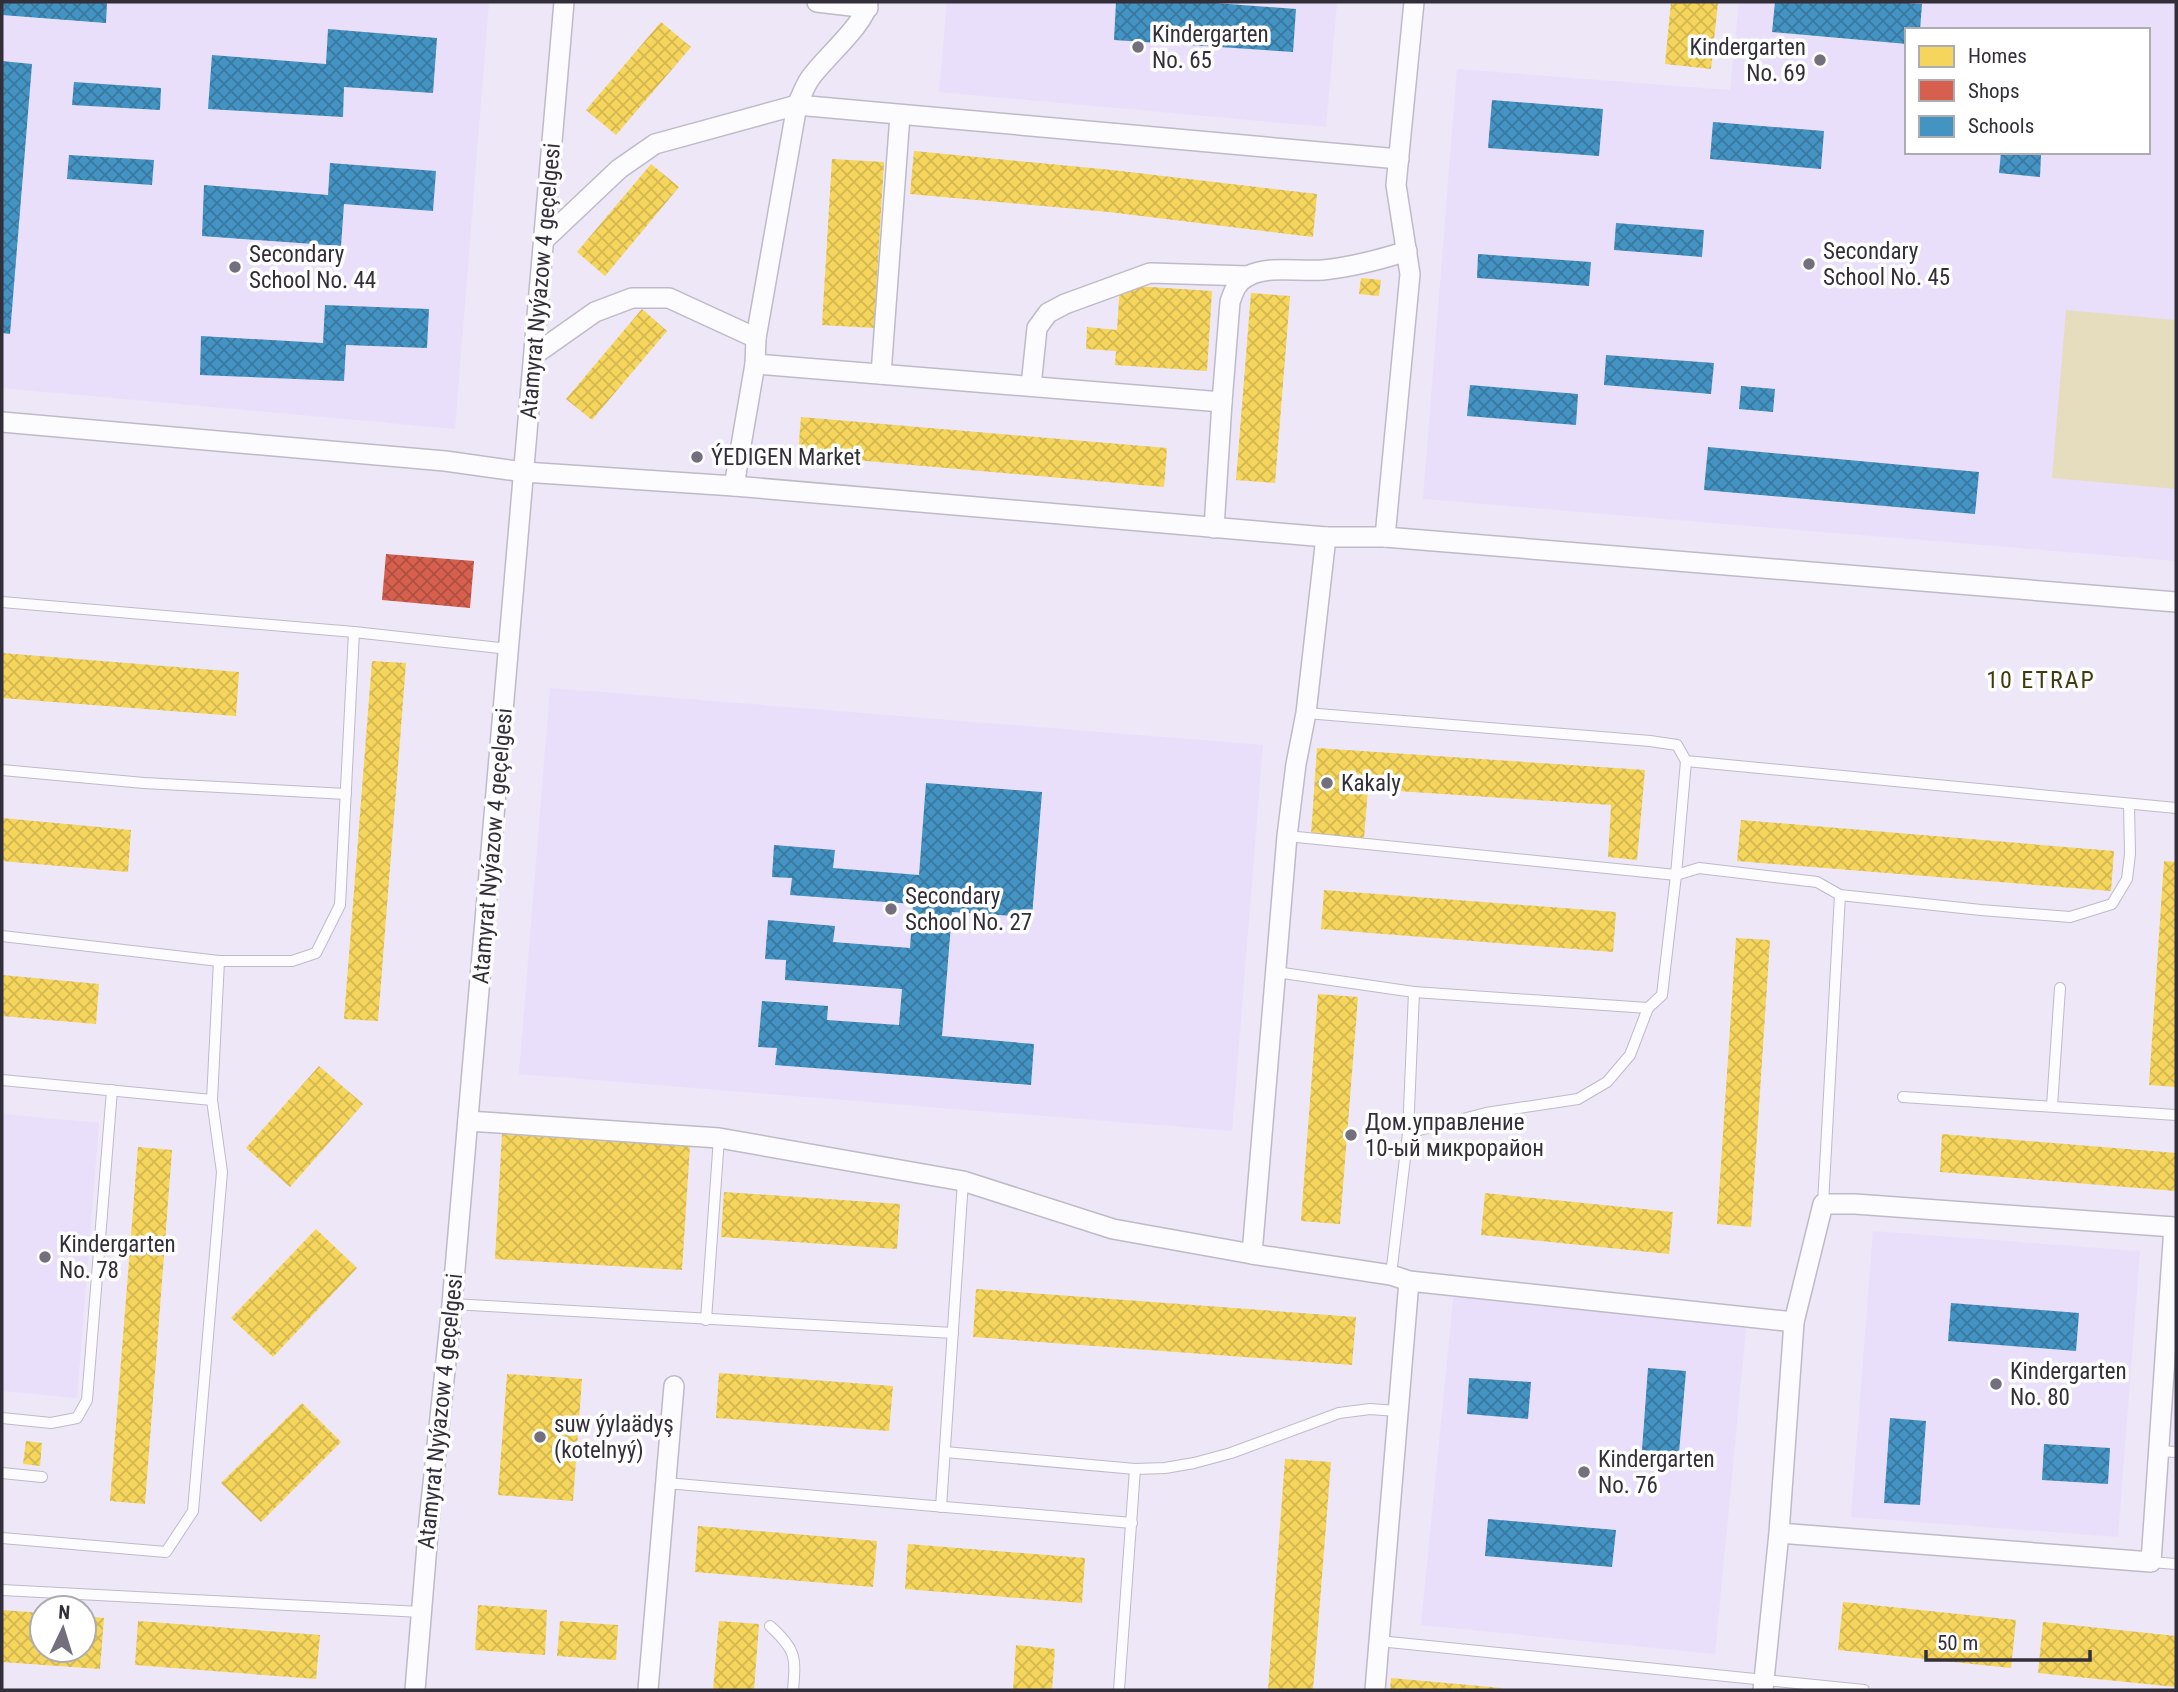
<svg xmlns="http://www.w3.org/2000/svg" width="2178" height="1692" font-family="'Roboto Condensed',sans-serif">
  <defs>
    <pattern id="homes-cross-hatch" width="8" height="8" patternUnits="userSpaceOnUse" patternTransform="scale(1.75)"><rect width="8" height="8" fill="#f6d55c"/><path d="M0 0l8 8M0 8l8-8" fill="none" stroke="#d3b751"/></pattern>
    <pattern id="shops-cross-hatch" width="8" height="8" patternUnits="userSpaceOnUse" patternTransform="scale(1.75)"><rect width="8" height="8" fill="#d6604d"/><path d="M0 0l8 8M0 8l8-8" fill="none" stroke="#ae5041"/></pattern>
    <pattern id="schools-cross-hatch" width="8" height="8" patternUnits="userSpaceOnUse" patternTransform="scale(1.75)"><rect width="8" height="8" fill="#4393c3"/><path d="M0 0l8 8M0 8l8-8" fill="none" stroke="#39789f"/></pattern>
  </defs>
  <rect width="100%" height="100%" fill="#ede7f8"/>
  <g fill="#e9dffa" fill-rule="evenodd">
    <path d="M2,2H489L455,429L2,388Z"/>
    <path d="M947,2H1337L1326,127L939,92Z"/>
    <path d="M1739,2H2176V561L1423,499L1457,69L1730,90ZM1907,30H2148V152H1907Z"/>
    <path d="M550,688L1263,745L1232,1131L519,1074Z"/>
    <path d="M2,1114L99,1123L77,1398L2,1391Z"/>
    <path d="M1873,1231L2140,1251L2118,1537L1851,1517Z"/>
    <path d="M1454,1290L1747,1318L1715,1654L1421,1625Z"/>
  </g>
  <path fill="#e6ddbf" d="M2066,310L2176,320V489L2052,478Z"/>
  <g fill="url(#homes-cross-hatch)">
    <path d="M1671,2H1718L1711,69L1665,64Z"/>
    <path d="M661,22L691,47L616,135L586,110Z"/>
    <path d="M914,151L1112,170L1317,194L1313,237L1109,212L910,194Z"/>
    <path d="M832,159L884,162L874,328L822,325Z"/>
    <path d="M651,164L679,187L605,276L577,252Z"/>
    <path d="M1361,278L1381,280L1379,296L1359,294Z"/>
    <path d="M1120,285L1212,291L1207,371L1115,365L1116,351L1086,349L1087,327L1117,330Z"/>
    <path d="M1251,293L1290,296L1275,483L1236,480Z"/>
    <path d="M642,309L667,331L592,420L566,399Z"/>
    <path d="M801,417L1167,448L1164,487L798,455Z"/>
    <path d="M2,653L239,672L236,716L2,698Z"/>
    <path d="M372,661L406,663L378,1021L344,1019Z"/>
    <path d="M1317,748L1645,770L1637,860L1608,857L1611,805L1368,789L1364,838L1311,835Z"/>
    <path d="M2,818L131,830L128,872L2,861Z"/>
    <path d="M1741,820L2114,851L2111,891L1737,861Z"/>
    <path d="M2164,861L2176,862V1087L2149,1085Z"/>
    <path d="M1324,890L1616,912L1613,952L1321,929Z"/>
    <path d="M1736,938L1770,940L1751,1227L1717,1224Z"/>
    <path d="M2,975L99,984L96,1024L2,1016Z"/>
    <path d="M1318,994L1358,997L1340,1224L1301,1221Z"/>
    <path d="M319,1066L363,1104L290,1187L246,1148Z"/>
    <path d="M502,1134L690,1146L682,1270L495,1259Z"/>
    <path d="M1942,1134L2176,1153V1191L1940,1172Z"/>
    <path d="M138,1147L172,1150L145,1504L110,1501Z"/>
    <path d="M724,1192L900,1204L897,1249L721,1237Z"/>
    <path d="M1485,1193L1673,1212L1669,1254L1481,1235Z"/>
    <path d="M316,1229L357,1268L273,1357L231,1318Z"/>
    <path d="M976,1289L1356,1317L1352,1365L973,1337Z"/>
    <path d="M719,1373L893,1386L889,1431L716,1418Z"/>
    <path d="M507,1374L582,1379L573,1501L498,1495Z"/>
    <path d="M302,1403L341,1442L261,1522L221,1483Z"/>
    <path d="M26,1441L42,1443L40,1466L23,1464Z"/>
    <path d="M1285,1459L1331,1462L1313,1690H1268Z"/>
    <path d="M698,1526L877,1541L873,1587L695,1572Z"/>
    <path d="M908,1544L1085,1558L1082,1603L905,1589Z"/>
    <path d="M1843,1602L2016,1620L2011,1668L1838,1650Z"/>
    <path d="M478,1605L547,1610L545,1655L475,1650Z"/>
    <path d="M2,1610L42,1613V1650H84V1616L104,1618L100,1669L2,1662Z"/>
    <path d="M138,1621L320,1635L316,1679L135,1665Z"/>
    <path d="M560,1621L618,1625L616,1660L557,1656Z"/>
    <path d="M719,1621L759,1624L754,1690H713Z"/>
    <path d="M2043,1622L2176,1636V1687L2038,1673Z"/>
    <path d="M1016,1645L1055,1649L1052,1690H1013Z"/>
    <path d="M1391,1678L1502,1688V1690H1390Z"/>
  </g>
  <path fill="url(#shops-cross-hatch)" d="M386,554L474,561L470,608L382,600Z"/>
  <g fill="url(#schools-cross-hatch)">
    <path d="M2,2H107L106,23L2,15Z"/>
    <path d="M1116,2H1202L1296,9L1293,52L1114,40Z"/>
    <path d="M1775,2H1893L1922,4L1920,30H1907V44L1772,32Z"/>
    <path d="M328,29L437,38L433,93L344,87L343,117L208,109L212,55L326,64Z"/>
    <path d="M2,61L32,64L10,334L2,333Z"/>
    <path d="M74,82L161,88L160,110L72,105Z"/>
    <path d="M1492,100L1603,109L1599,156L1488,148Z"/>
    <path d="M1713,122L1824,131L1821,169L1710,159Z"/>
    <path d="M2001,152L2041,155L2040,177L1999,173Z"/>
    <path d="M69,155L154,160L152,185L67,179Z"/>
    <path d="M330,163L436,171L433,211L344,204L341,246L202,236L204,185L328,195Z"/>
    <path d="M1616,223L1704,230L1702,257L1614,250Z"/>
    <path d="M1478,254L1591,262L1589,286L1477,278Z"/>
    <path d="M325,305L429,309L427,348L346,345L344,381L200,375L201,336L323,343Z"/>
    <path d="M1606,355L1714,363L1711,394L1604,385Z"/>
    <path d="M1470,385L1578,394L1576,425L1467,416Z"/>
    <path d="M1741,386L1775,389L1773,412L1739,409Z"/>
    <path d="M1708,447L1979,472L1975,514L1704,490Z"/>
    <path d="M926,783L1042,792L1032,917L952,912L942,1036L1034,1044L1031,1085L775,1065L777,1048L758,1047L762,1001L828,1006L827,1020L899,1025L902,989L785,980L786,960L765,959L768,920L835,926L833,942L910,948L913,904L790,895L792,878L772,877L774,845L835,850L833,868L919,875Z"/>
    <path d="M1951,1303L2079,1313L2076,1351L1948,1341Z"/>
    <path d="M1648,1368L1686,1371L1679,1453L1642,1450Z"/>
    <path d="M1469,1378L1531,1382L1528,1419L1467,1414Z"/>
    <path d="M1890,1418L1926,1421L1920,1505L1884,1503Z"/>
    <path d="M2044,1444L2110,1448L2108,1484L2042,1480Z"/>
    <path d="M1488,1519L1616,1530L1612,1567L1485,1556Z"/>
  </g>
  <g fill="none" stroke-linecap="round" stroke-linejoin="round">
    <g stroke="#bfbac8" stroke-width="12">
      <g id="lane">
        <path d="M2,602L354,632L509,649"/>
        <path d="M1306,713L1650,741L1677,745L1686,761L2176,808"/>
        <path d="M2,770L144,783L346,794"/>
        <path d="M1287,836L1676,875L1699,868L1817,882L1840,895L1981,910L2070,917L2112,904L2127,879L2130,854L2129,804"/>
        <path d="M2,936L219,961H292L316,953L340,905L354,632"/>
        <path d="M1276,972L1414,992L1648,1008L1662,995L1676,875L1686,761"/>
        <path d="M2,1080L212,1100"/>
        <path d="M1903,1097L2176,1115"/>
        <path d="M2052,1106L2060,988"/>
        <path d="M1408,1133L1486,1113L1578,1099L1607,1082L1630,1055L1648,1008"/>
        <path d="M1823,1204L1840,895"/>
        <path d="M1391,1275L1408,1133L1414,992"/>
        <path d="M452,1304L953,1333"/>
        <path d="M706,1320L719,1138"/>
        <path d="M2,1418L51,1423L77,1418L87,1400L112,1090"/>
        <path d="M2159,1451L2176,1452"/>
        <path d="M945,1452L1135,1469L1165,1468L1194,1463L1231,1453L1339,1413L1370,1409L1397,1411"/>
        <path d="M2,1473L42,1477"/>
        <path d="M666,1483L1132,1523"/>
        <path d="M941,1507L963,1181"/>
        <path d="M2,1538L166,1552L193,1511L222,1172L212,1100L219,961"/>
        <path d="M2151,1562L2176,1564"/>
        <path d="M2,1590L421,1612"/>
        <path d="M770,1626C796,1650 796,1656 793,1690"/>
        <path d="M1379,1641L1864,1690"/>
        <path d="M1119,1690L1135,1469"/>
      </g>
    </g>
    <g stroke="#bfbac8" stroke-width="22">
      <g id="street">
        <path d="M817,2L868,8"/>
        <path d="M544,240L619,169L655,144L797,105L1399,159"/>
        <path d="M534,355L595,312L632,298H669L756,338"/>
        <path d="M755,364L1222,402L1214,528"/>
        <path d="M881,374L900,115"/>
        <path d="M1031,386L1037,328L1048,313L1065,304L1150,273L1249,276"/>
        <path d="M1222,402L1230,302C1234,290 1237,282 1248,276C1269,265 1299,272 1323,270C1352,267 1379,260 1407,251"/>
        <path d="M2,422L445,461L524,472L734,486L1326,537H1385L2176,602"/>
        <path d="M734,486L755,364L756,338L797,105C801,97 804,88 809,80C822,60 866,24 868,2"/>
        <path d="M1326,537L1306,713L1296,764L1287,836L1252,1254L1391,1275L1409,1281L1794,1322"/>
        <path d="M1385,537L1410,274L1396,185L1414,2"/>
        <path d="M468,1121L719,1138L963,1181L1113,1229L1252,1254"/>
        <path d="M415,1690L429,1521L452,1304L564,2"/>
        <path d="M648,1690L674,1386"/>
        <path d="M1375,1690L1409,1281"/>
        <path d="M1763,1690L1779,1533L1794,1322L1823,1204H1855L2174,1227L2151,1562L1779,1533"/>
      </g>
    </g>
    <use href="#lane" stroke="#fcfbfe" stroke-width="10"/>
    <use href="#street" stroke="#fcfbfe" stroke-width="19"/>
  </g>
  <g fill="#746f7c" stroke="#fff" stroke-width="2.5">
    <circle cx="1138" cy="47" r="7"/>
    <circle cx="1820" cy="60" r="7"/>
    <circle cx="1809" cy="264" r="7"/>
    <circle cx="235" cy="267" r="7"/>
    <circle cx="697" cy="457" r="7"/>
    <circle cx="1327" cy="783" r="7"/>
    <circle cx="891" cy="909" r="7"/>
    <circle cx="1351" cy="1135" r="7"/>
    <circle cx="45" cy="1257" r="7"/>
    <circle cx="1996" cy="1384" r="7"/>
    <circle cx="540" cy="1437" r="7"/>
    <circle cx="1584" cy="1472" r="7"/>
  </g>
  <g text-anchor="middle" stroke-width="7" stroke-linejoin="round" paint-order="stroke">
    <g font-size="23" fill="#332f3a" stroke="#fff" text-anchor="start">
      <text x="1152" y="42">Kindergarten<tspan x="1152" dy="26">No. 65</tspan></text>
      <text x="1806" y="55" text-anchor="end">Kindergarten<tspan x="1806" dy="26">No. 69</tspan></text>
      <text x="1823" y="259">Secondary<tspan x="1823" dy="26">School No. 45</tspan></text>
      <text x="249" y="262">Secondary<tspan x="249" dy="26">School No. 44</tspan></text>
      <text x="711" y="465">ÝEDIGEN Market</text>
      <text x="1341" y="791">Kakaly</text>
      <text x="905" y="904">Secondary<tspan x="905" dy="26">School No. 27</tspan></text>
      <text x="1365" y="1130">Дом.управление<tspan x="1365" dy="26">10-ый микрорайон</tspan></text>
      <text x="59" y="1252">Kindergarten<tspan x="59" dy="26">No. 78</tspan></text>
      <text x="2010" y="1379">Kindergarten<tspan x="2010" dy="26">No. 80</tspan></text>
      <text x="554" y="1432">suw ýylaädyş<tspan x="554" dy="26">(kotelnyý)</tspan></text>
      <text x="1598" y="1467">Kindergarten<tspan x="1598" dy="26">No. 76</tspan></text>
    </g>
    <g font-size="23" fill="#332f3a" stroke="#fff">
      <text transform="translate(540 281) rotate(-85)" y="8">Atamyrat Nyýazow 4 geçelgesi</text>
      <text transform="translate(492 846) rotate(-85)" y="8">Atamyrat Nyýazow 4 geçelgesi</text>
      <text transform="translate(440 1411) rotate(-84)" y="8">Atamyrat Nyýazow 4 geçelgesi</text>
    </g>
    <g font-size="24" letter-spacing="2" fill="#413a10" stroke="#fff">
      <text x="2041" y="688">10 ETRAP</text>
    </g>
  </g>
  <rect width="2178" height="1692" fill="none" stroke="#332f3a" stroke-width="7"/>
  <rect x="1905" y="28" width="245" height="126" fill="#ffffff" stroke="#adacb0" stroke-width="2"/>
  <rect x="1919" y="46" width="35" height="21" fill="#f6d55c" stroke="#adacb0" stroke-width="2"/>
  <text x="1968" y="63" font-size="21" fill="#332f3a">Homes</text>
  <rect x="1919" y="80" width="35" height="21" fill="#d6604d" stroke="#adacb0" stroke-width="2"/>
  <text x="1968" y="98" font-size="21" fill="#332f3a">Shops</text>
  <rect x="1919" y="116" width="35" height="21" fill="#4393c3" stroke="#adacb0" stroke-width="2"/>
  <text x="1968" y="133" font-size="21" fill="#332f3a">Schools</text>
  <g transform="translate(63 1629) rotate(4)"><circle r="33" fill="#ffffff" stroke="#adacb0" stroke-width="2"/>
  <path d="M0-5L12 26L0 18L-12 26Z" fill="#746f7c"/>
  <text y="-10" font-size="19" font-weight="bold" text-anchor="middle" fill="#332f3a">N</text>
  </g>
  <path d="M1926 1650v10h164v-10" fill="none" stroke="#332f3a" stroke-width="3.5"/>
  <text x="1937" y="1650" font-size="21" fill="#332f3a" stroke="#ffffff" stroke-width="5" paint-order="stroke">50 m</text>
</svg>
